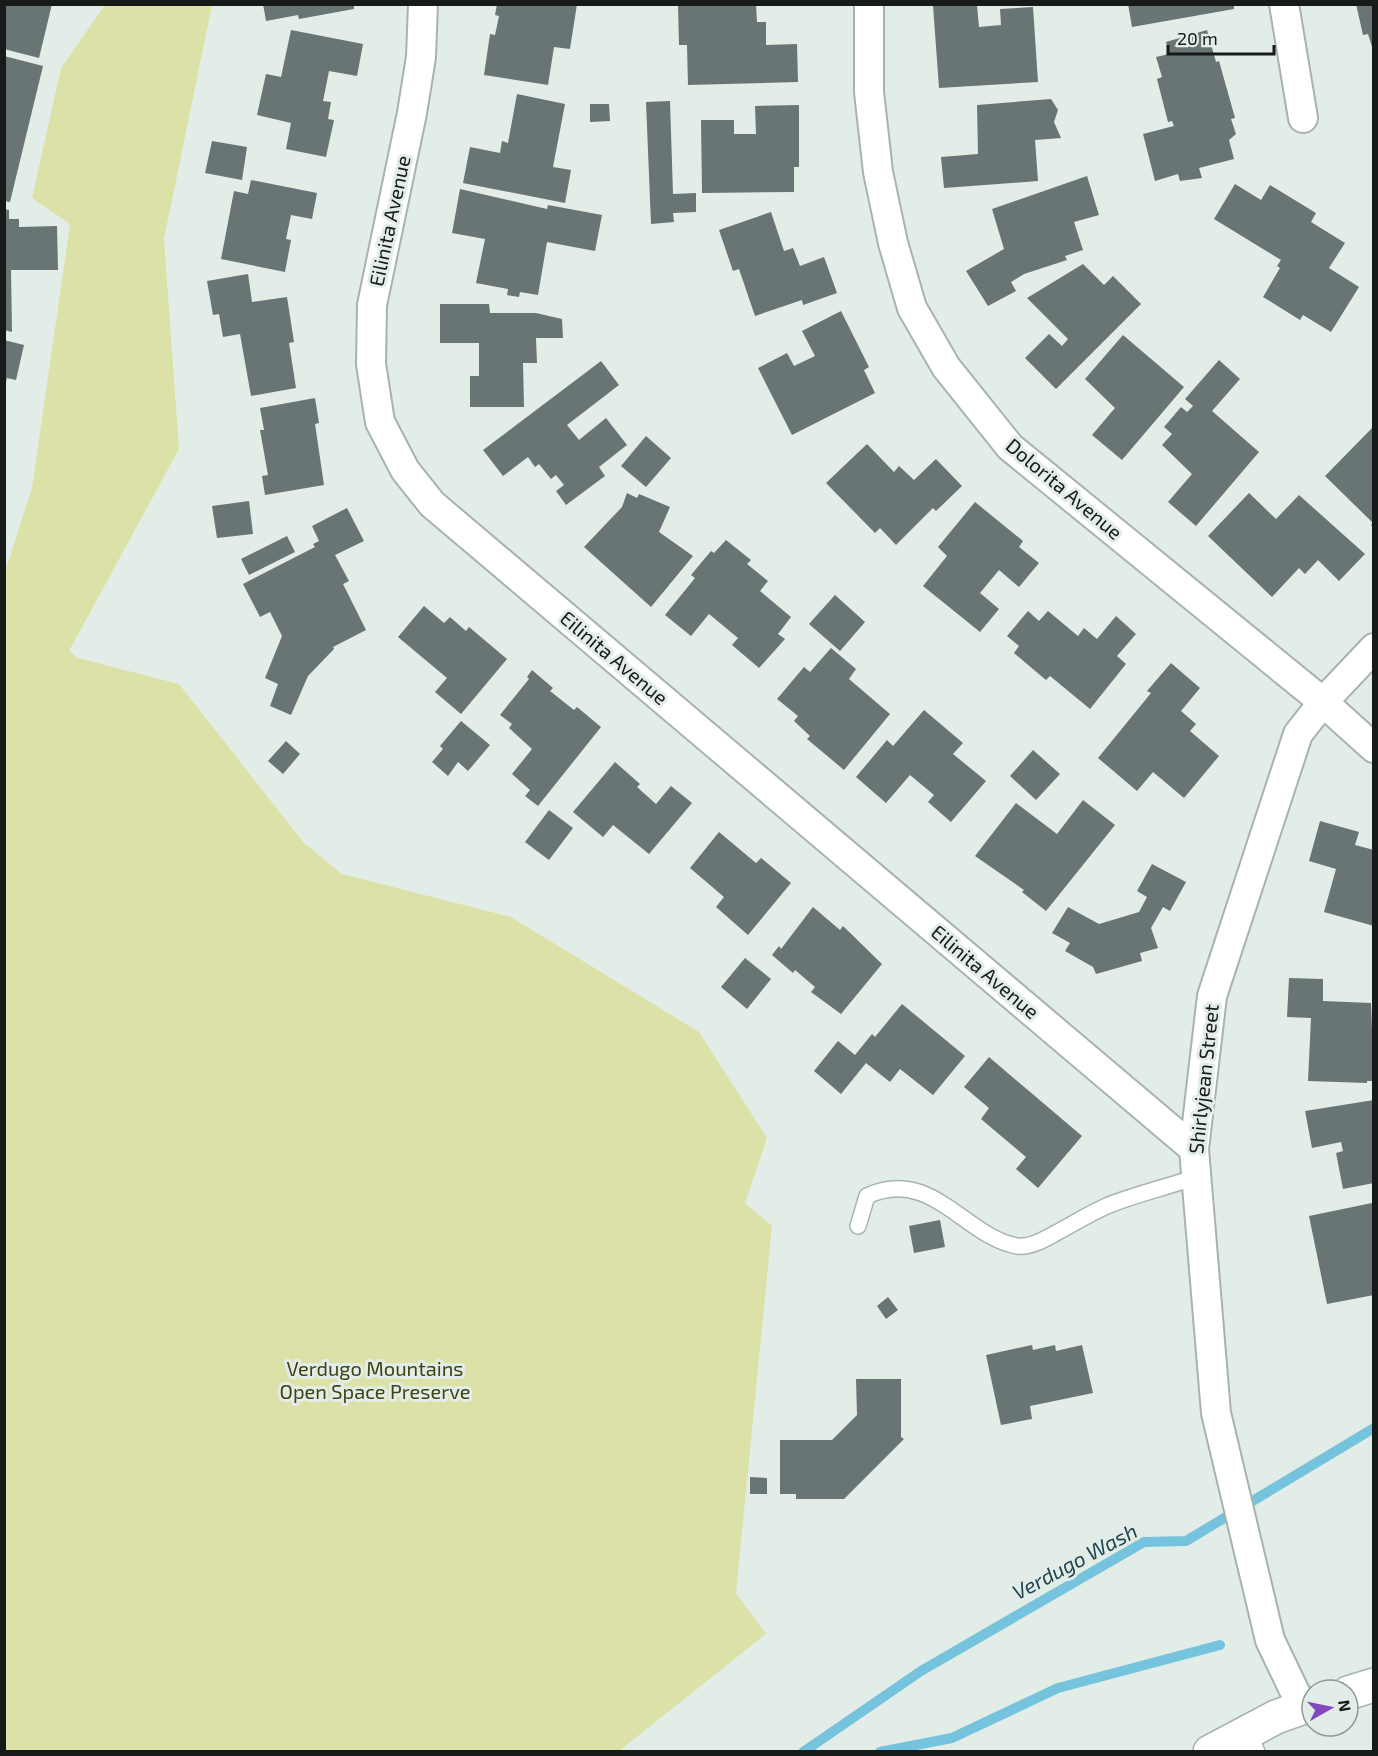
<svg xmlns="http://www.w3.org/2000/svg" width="1378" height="1756" font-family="'Exo 2',sans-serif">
  <rect width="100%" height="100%" fill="#e2ede8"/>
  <path fill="#dce2a7" d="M105,5H212L164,239L179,449L69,651L78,658L179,684L304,843L342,874L511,917L699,1032L767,1138L745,1203L772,1226L736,1593L766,1634L619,1751H5V572L32,488L70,224L32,198L61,68Z"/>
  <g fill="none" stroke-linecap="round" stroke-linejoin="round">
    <g stroke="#75c3dd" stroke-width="10">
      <path d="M803,1752L921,1671L1144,1542L1186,1541L1374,1428"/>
      <path d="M880,1752L952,1738L1058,1688L1220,1645"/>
    </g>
  </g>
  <g fill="#697474">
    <path d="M4,4H52L39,58L4,49Z"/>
    <path d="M263,4H354V9L299,19L298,15L266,21Z"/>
    <path d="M497,4H577L570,49L554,47L548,85L484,75L490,34L495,35L499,16L495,15Z"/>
    <path d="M756,4L757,22H766V45L797,44L798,82L688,85L687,45H679L678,6Z"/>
    <path d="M1128,4H1234V9L1132,27Z"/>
    <path d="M1356,4H1374V53L1368,34L1363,35Z"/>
    <path d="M933,5H977L979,27L1001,25L1000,9L1033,7L1038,82L939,88Z"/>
    <path d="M291,30L363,44L357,76L329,71L323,101L331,102L328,119L334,120L326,157L286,149L291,123L257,115L266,74L281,77Z"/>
    <path d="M1207,30L1216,62L1219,61L1235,118L1231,119L1236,134L1229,140L1234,159L1199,168L1202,178L1180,181L1178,174L1155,181L1143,134L1174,126L1172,121L1168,122L1157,79L1162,77L1156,57L1169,54L1166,42Z"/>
    <path d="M4,56L43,66L10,202L4,201Z"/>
    <path d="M517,94L565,104L553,167L571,170L565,203L463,183L470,147L500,153L502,141L508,143Z"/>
    <path d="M1051,99L1058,110L1054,122L1061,138L1035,140L1038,181L944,188L941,157L978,154L977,105Z"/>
    <path d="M670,101L673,194L696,193V212L673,213L674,222L651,224L646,102Z"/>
    <path d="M590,104H609L610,121L590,122Z"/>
    <path d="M799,105V167H794V192L702,193L701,120H734V134H756L755,106Z"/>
    <path d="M212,141L247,147L242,180L205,173Z"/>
    <path d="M1087,176L1099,215L1074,222L1083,250L1065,256L1067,260L1024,274L1011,282L1016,291L988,306L966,271L1004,249L992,209Z"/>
    <path d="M251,180L317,193L312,219L291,215L286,239L291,240L285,272L221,259L234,191L248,194Z"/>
    <path d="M1235,184L1261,200L1270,185L1316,213L1311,222L1345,243L1329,268L1359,287L1331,332L1303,315L1300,320L1263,297L1280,268L1277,266L1281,260L1214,219Z"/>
    <path d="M460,189L547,209L548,205L602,215L595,251L547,242L538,295L520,292L519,297L507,295L508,289L476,283L485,239L452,233Z"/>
    <path d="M4,209L9,210V219H19V227L57,226L58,270H11L12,332L4,330Z"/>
    <path d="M771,212L784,251L793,248L800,266L824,257L837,293L803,305L802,300L755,316L739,269L733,271L719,230Z"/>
    <path d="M1083,264L1104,285L1113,276L1141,304L1056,389L1025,358L1049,334L1062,346L1068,339L1027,298Z"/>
    <path d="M248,274L252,302L287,297L294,342L289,343L296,388L251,396L240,334L223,337L219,314L213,315L207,281Z"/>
    <path d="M440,304H489L490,313H536L562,319L563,338H536L537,363H523L524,407H470V376H479V343H440Z"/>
    <path d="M841,311L869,367L864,370L875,393L792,435L758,368L787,353L794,366L815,356L802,331Z"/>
    <path d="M1123,335L1184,387L1122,460L1092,435L1115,408L1085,379Z"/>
    <path d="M4,340L24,345L16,380L7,378L5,386Z"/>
    <path d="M1219,360L1240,379L1212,411L1259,452L1196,526L1168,502L1192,474L1162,445L1172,434L1164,427L1181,407L1187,412L1193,406L1185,399Z"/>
    <path d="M601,361L619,385L567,425L579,440L606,418L627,445L599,467L605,476L566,505L556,491L564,485L556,475L551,479L539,464L535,467L528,457L503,476L483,450Z"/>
    <path d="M315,398L319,423L315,424L324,485L265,495L262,476L268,475L260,430H264L260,408Z"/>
    <path d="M1374,426V528L1371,525L1373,523L1325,476Z"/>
    <path d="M646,436L671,458L646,487L621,466Z"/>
    <path d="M867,444L894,472L899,466L914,480L936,459L962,486L936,511L933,508L896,545L880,528L875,533L826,483Z"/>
    <path d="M627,493L637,498L639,494L670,507L659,532L693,556L651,607L584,547L622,507Z"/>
    <path d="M1249,493L1276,519L1299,495L1365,554L1339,581L1318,560L1305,574L1299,568L1272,597L1208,536Z"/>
    <path d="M249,501L253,534L217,538L212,506Z"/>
    <path d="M975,502L1023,541L1019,547L1039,563L1019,587L999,570L980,593L999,609L980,632L923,586L947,556L938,547Z"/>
    <path d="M347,508L364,541L335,555L349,581L343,584L366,630L333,647L334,649L308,676L291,715L270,706L278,684L265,678L282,636L270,612L260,617L243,584L315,547L313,544L319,541L312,526Z"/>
    <path d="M287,536L295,552L249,575L241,559Z"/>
    <path d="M726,540L751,560L747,564L768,581L760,591L791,617L778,634L785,639L759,668L732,645L738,638L709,614L691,636L665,615L695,578L691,575L711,551L714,553Z"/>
    <path d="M835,595L865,622L840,651L809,624Z"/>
    <path d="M424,606L444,623L450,617L466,631L469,627L507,659L461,714L435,692L447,678L398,637Z"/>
    <path d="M1028,611L1039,621L1048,611L1078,636L1084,628L1097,639L1116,616L1136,634L1117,656L1126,664L1090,709L1050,676L1046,680L1014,653L1019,646L1007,636Z"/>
    <path d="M831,648L856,669L849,679L890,714L844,770L807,739L810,736L794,721L798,716L777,699L804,667L810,672Z"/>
    <path d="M1171,663L1200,688L1181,711L1196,724L1190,731L1219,756L1184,798L1153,772L1137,791L1098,758L1151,693L1147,691Z"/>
    <path d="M532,670L553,688L550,691L574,710L577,707L601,727L538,806L525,796L530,790L512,774L532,749L509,728L512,724L500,715L529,679L527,677Z"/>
    <path d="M924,710L963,743L953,754L986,781L951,822L928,802L934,795L910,775L886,803L856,777L887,740L893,746Z"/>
    <path d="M461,721L490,745L468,771L458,762L448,776L432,762L443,749L440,746Z"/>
    <path d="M286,741L300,754L283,774L268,761Z"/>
    <path d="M1033,750L1060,774L1036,800L1010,776Z"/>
    <path d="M615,762L640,784L637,787L656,804L671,786L692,803L649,854L613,825L603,837L573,812Z"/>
    <path d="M1083,800L1115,825L1046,911L1022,892L1024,890L975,856L1016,803L1057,834Z"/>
    <path d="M549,810L573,828L549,860L525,842Z"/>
    <path d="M1320,821L1359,832L1355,845L1374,850V926L1324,912L1336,869L1309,861Z"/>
    <path d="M719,832L756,863L761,858L791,883L748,935L716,907L724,897L690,868Z"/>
    <path d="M1152,864L1186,882L1170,911L1163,907L1151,928L1158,948L1140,953L1142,961L1096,974L1093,967L1065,951L1070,943L1052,933L1068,907L1099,924L1139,912L1147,897L1137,891Z"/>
    <path d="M813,907L840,930L843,926L882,964L841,1014L811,992L815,987L795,970L793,973L772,955L779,946L781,949Z"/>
    <path d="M745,958L771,979L747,1009L721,987Z"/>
    <path d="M1289,978L1323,979V1001L1371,1003L1374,1081H1367V1083L1308,1081L1311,1018L1287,1017Z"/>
    <path d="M902,1004L965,1056L933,1095L900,1069L890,1082L866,1063L841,1094L814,1071L838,1041L855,1055L872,1034L875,1037Z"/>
    <path d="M989,1057L1082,1136L1038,1188L1016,1169L1026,1157L981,1119L989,1108L964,1087Z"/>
    <path d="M1374,1100V1183L1343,1189L1336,1153L1343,1151L1341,1142L1312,1148L1305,1111Z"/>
    <path d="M1372,1203L1374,1295L1327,1304L1309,1216Z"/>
    <path d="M940,1220L945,1247L914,1253L909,1226Z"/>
    <path d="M888,1297L898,1310L886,1319L877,1306Z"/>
    <path d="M1032,1345L1033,1350L1055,1345L1056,1351L1082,1345L1093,1393L1030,1406L1032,1419L1001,1425L986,1355Z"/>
    <path d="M856,1379H901V1437L904,1439L844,1499H796V1494H780V1440H832L857,1415Z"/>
    <path d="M750,1477L767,1478V1494H750Z"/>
  </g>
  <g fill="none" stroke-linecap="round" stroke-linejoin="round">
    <g stroke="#a8b3ae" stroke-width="18">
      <g id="service">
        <path d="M858,1226L867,1196C931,1166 965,1237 1017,1246C1030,1248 1045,1239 1056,1233C1073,1224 1090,1213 1109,1205C1137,1194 1167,1187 1196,1177"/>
        <path d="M1249,1732L1257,1752"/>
      </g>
    </g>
    <g stroke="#a8b3ae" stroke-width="32">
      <g id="minor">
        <path d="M423,4L421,57L412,113L372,305L371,364L380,422L405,470L432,504L1194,1149"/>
        <path d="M869,4V92L878,172L893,243L912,308L946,367L1010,447L1323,702L1374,748"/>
        <path d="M1284,4L1303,118"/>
        <path d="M1302,1707L1270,1640L1216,1413L1194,1149L1212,996L1298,734L1323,702L1374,648"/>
      </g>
    </g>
    <g stroke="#a8b3ae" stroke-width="36">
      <g id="secondary">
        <path d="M1348,1693L1374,1685"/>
        <path d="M1210,1752L1276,1717L1312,1704"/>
      </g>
    </g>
    <use href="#service" stroke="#fff" stroke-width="15"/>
    <use href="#minor" stroke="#fff" stroke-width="28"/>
    <use href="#secondary" stroke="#fff" stroke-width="33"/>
  </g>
  <g text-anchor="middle" stroke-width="6" stroke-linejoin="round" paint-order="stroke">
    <g font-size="20" fill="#161a18" stroke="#e2ede8">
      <text transform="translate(390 221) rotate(-78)" y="7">Eilinita Avenue</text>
      <text transform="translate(1064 489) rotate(40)" y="7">Dolorita Avenue</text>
      <text transform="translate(614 658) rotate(40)" y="7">Eilinita Avenue</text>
      <text transform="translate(985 972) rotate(40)" y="7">Eilinita Avenue</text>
      <text transform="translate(1204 1079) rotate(-84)" y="7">Shirlyjean Street</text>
    </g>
    <g font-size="20" fill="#3e4110" stroke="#e2ede8">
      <text x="375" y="1376">Verdugo Mountains<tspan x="375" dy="23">Open Space Preserve</tspan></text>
    </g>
    <g font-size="21" font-style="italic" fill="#204450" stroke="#e2ede8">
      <text transform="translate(1075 1562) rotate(-28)" y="7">Verdugo Wash</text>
    </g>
  </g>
  <rect width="1378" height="1756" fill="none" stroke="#161a18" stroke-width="12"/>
  <g transform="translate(1330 1708) rotate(81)"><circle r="28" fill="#e2ede8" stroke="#909995" stroke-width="1.5"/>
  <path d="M0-4.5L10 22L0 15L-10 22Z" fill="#8348be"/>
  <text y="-9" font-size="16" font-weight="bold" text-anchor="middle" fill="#161a18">N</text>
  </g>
  <path d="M1168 45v9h106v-9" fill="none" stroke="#161a18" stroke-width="3"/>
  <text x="1177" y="45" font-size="18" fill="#161a18" stroke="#e2ede8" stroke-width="4.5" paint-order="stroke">20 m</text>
</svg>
